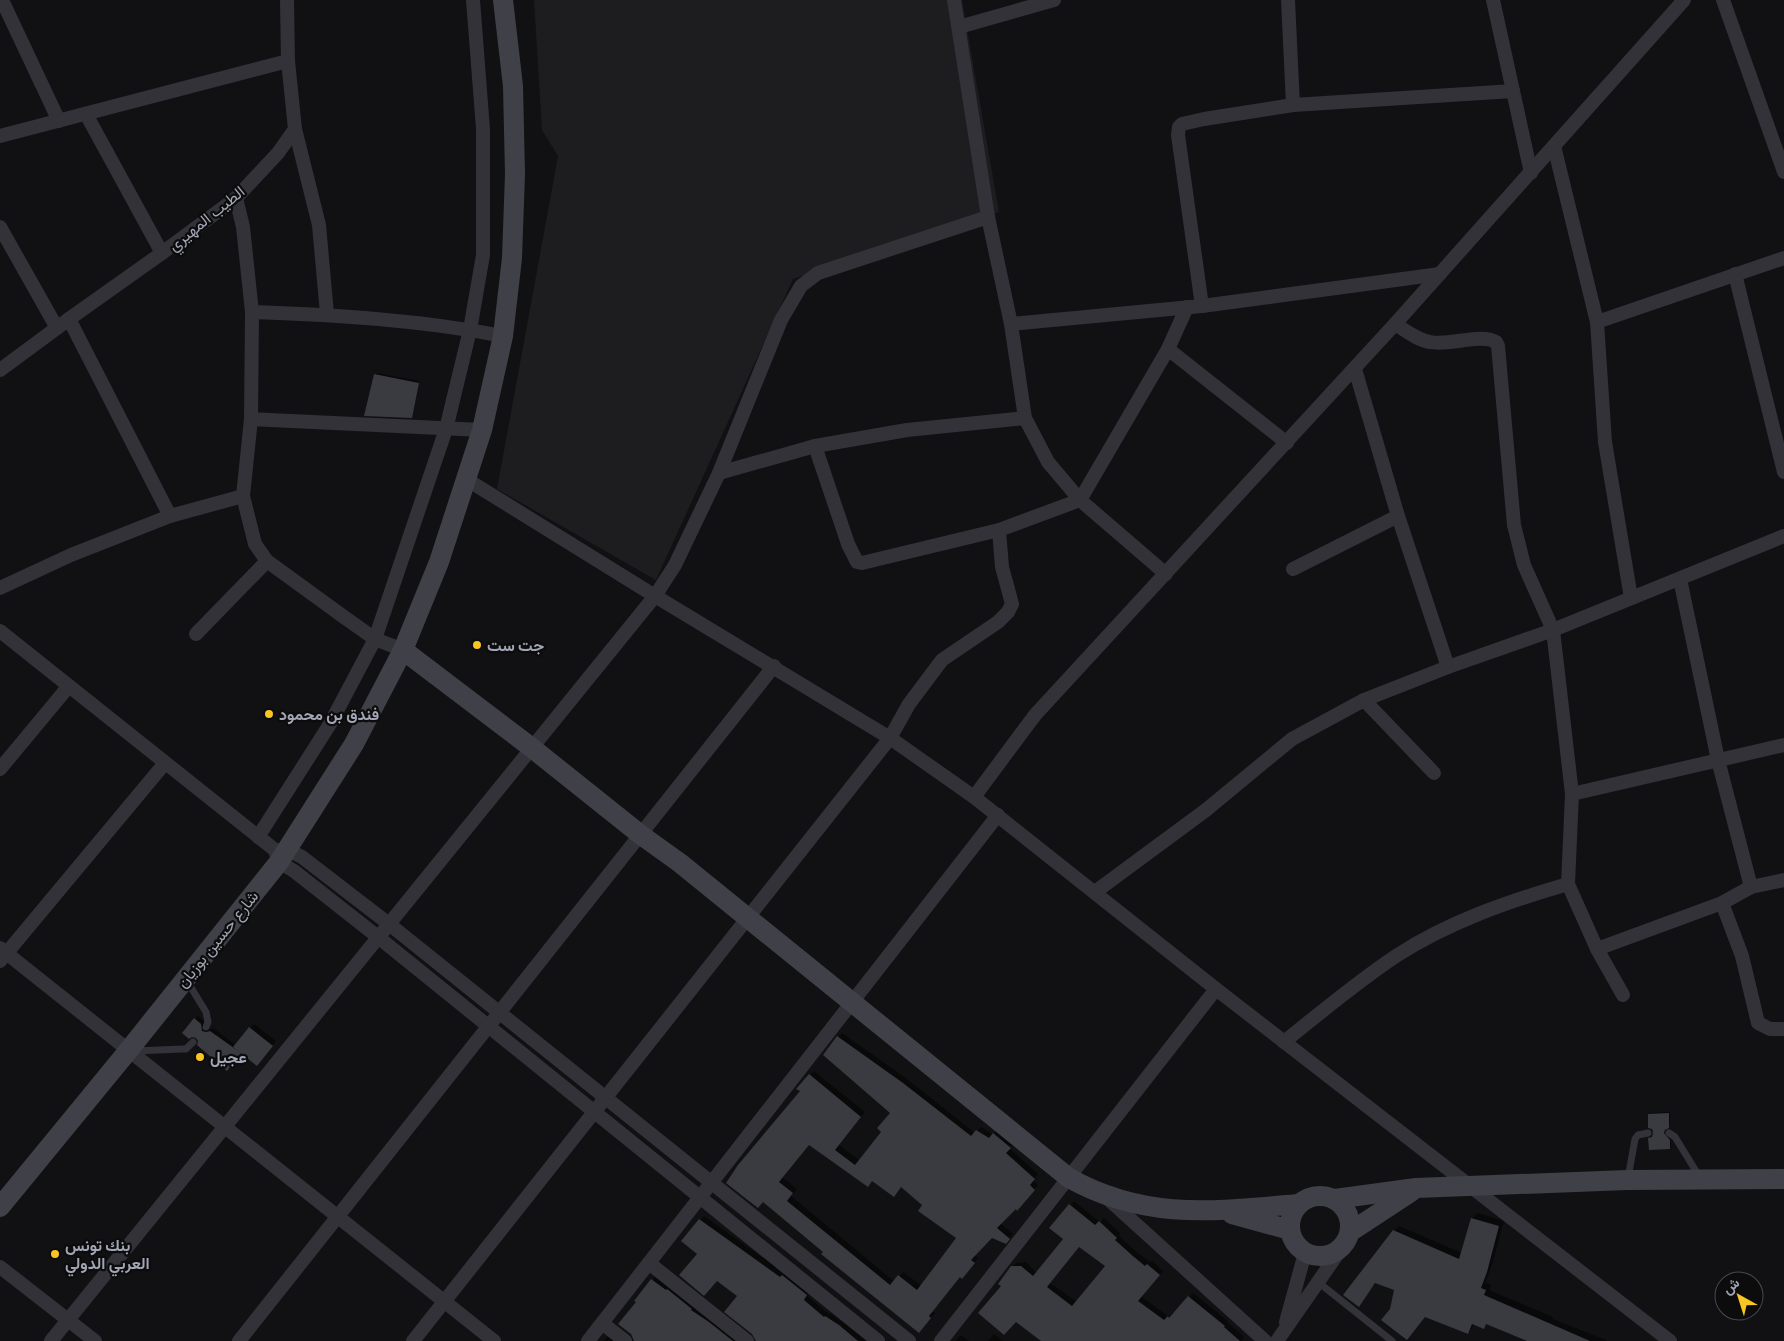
<svg xmlns="http://www.w3.org/2000/svg" width="1784" height="1341" font-family="'Fira Sans Condensed',Vazirmatn,sans-serif">
  <rect width="100%" height="100%" fill="#111113"/>
  <path fill="#1d1d20" d="M534,0H962L999,212L793,279L656,580L497,489L558,156L542,130Z"/>
  <g fill="#0007" fill-rule="evenodd">
    <path d="M377,373L419,381L411,417L375,375Z"/>
    <path d="M198,1016L204,1021L205,1028L210,1030L213,1028L236,1045L254,1024L276,1041L261,1060L241,1052L199,1045L195,1019Z"/>
    <path d="M842,1033L907,1079L975,1133L981,1127L993,1135L998,1130L1014,1143L1009,1148L1038,1174L1033,1180L1038,1185L1021,1205L1016,1207L1000,1223L1013,1234L1006,1242L992,1236L974,1255L978,1258L962,1278L960,1276L932,1311L935,1313L923,1327L824,1252L763,1201L802,1091L810,1075L814,1071L865,1112L839,1145L860,1161L883,1132L891,1113L838,1037ZM809,1144L873,1180L902,1186L958,1238L922,1286L903,1272L895,1282L791,1196L797,1189L782,1177Z"/>
    <path d="M1670,1112V1125L1666,1128L1665,1131L1671,1138V1146L1670,1148L1650,1139L1653,1136L1655,1132L1649,1115L1650,1113Z"/>
    <path d="M1074,1201L1100,1222L1104,1218L1120,1233L1119,1236L1138,1253L1150,1262L1152,1261L1163,1271L1141,1296L1169,1317L1173,1313L1174,1314L1193,1293L1228,1321L1227,1322L1244,1337L1241,1341H1041L1003,1286L1012,1267L1016,1263L1026,1262L1037,1273L1065,1238L1070,1205ZM1079,1246L1107,1265L1077,1302L1050,1283Z"/>
    <path d="M1478,1213L1504,1221L1492,1265L1485,1283L1491,1285L1489,1290L1553,1317V1319L1606,1340V1341H1530L1488,1323L1484,1327L1475,1324L1468,1333L1426,1316L1391,1309L1396,1289L1376,1282L1359,1305L1394,1231L1399,1226L1462,1253L1472,1218Z"/>
    <path d="M704,1216L810,1291L807,1296L829,1314L830,1313L868,1341H757L739,1296L699,1254L683,1241Z"/>
    <path d="M656,1276L741,1341H635L634,1337L620,1324Z"/>
    <path d="M994,1334L1003,1341H988Z"/>
    <path d="M961,1335L969,1341H955Z"/>
    <path d="M608,1336L620,1341H603Z"/>
  </g>
  <g fill="#3a3b40" fill-rule="evenodd">
    <path d="M374,374L419,383L412,418L364,416Z"/>
    <path d="M194,1018L201,1024L202,1031L206,1032L210,1031L241,1053L227,1071L197,1045L198,1041L196,1038L192,1037L189,1039L182,1033Z"/>
    <path d="M249,1027L273,1046L257,1066L233,1047Z"/>
    <path d="M837,1036L903,1083L971,1136L976,1130L989,1138L993,1133L1011,1148L1006,1153L1035,1179L1030,1185L1035,1190L1017,1211L1016,1209L997,1228L1010,1239L1006,1244L992,1238L971,1260L975,1263L962,1279L960,1277L929,1316L931,1318L919,1333L821,1254L823,1252L763,1202L758,1208L726,1183L738,1165L800,1091L796,1089L809,1074L861,1117L835,1150L855,1165L881,1132L877,1128L890,1113L823,1055ZM809,1145L868,1187L872,1181L894,1197L901,1187L922,1205L918,1211L956,1238L917,1290L898,1275L890,1285L787,1201L793,1193L779,1182Z"/>
    <path d="M1669,1113V1128L1665,1130L1664,1133L1670,1140V1149L1649,1150L1648,1138L1652,1137L1653,1132L1652,1129L1648,1128V1114Z"/>
    <path d="M1069,1204L1095,1225L1099,1221L1117,1238L1115,1240L1134,1257L1145,1266L1147,1264L1160,1275L1138,1301L1164,1320L1168,1316L1169,1318L1188,1296L1225,1326L1224,1327L1240,1341H1041L1016,1322L1004,1335L978,1313L1001,1286L998,1284L1011,1266H1021L1033,1276L1063,1239L1049,1228ZM1079,1247L1105,1266L1072,1306L1047,1287Z"/>
    <path d="M1471,1218L1499,1226L1487,1272L1481,1288L1486,1290L1484,1295L1590,1341H1527L1486,1324L1484,1329L1472,1324L1468,1334L1425,1317L1407,1340L1381,1320L1390,1309L1394,1290L1375,1283L1359,1307L1343,1295L1393,1230L1459,1259Z"/>
    <path d="M699,1219L780,1277L782,1275L807,1295L804,1300L824,1317L825,1316L839,1325L858,1341H756L752,1334L724,1312L737,1296L717,1281L704,1296L679,1275L697,1254L681,1241Z"/>
    <path d="M651,1279L666,1290L667,1289L692,1309L691,1310L709,1322L733,1341H634L631,1334L618,1324L636,1302L634,1301Z"/>
  </g>
  <g fill="none" stroke-linecap="round" stroke-linejoin="round">
    <g stroke="#323238" stroke-width="7">
      <path d="M187,981L206,1012L208,1022L206,1027"/>
      <path d="M134,1051L183,1049H186L193,1042"/>
      <path d="M1669,1133L1675,1137L1699,1176"/>
      <path d="M1628,1178L1635,1139L1638,1135L1648,1133"/>
      <path d="M1318,1282L1392,1341"/>
    </g>
    <g stroke="#323238" stroke-width="14">
      <path d="M2,0L59,121"/>
      <path d="M954,0L988,217L1011,324L1025,418L1048,462L1080,500L1166,574"/>
      <path d="M1288,0L1293,105"/>
      <path d="M1493,0L1531,173"/>
      <path d="M1723,0L1784,172"/>
      <path d="M959,27L1054,0"/>
      <path d="M86,114L162,253"/>
      <path d="M295,129L319,225L327,314"/>
      <path d="M0,136L288,61"/>
      <path d="M1554,146L1597,322L1605,442L1631,598"/>
      <path d="M236,198L243,227L252,312L251,419L243,496L255,544L267,561L344,617L375,639L403,650"/>
      <path d="M0,227L57,328"/>
      <path d="M1735,274L1784,472"/>
      <path d="M1202,306L1178,135L1179,127L1182,124L1204,119L1293,105L1513,91"/>
      <path d="M252,312C336,315 421,320 503,336"/>
      <path d="M69,319L170,516"/>
      <path d="M1597,322L1784,258"/>
      <path d="M1011,324L1202,306L1440,274"/>
      <path d="M1395,324C1406,331 1418,340 1430,342C1450,346 1481,333 1496,342L1498,346L1514,525L1524,565L1553,630L1572,794L1568,884L1597,949L1722,903L1751,887L1784,880"/>
      <path d="M1168,349L1287,443"/>
      <path d="M1355,369L1398,516L1448,667"/>
      <path d="M0,370L69,319L162,253L236,198L278,153L295,129L288,61L287,0"/>
      <path d="M251,419L482,430"/>
      <path d="M815,446L848,544L857,562L862,563L999,530L1080,500L1168,349L1187,307"/>
      <path d="M719,473L815,446L907,430L1025,418"/>
      <path d="M466,479L655,596L890,738L974,797L1216,989L1670,1341"/>
      <path d="M1293,569L1398,516"/>
      <path d="M1680,579L1718,760L1751,887"/>
      <path d="M0,588L71,555L170,516L243,496"/>
      <path d="M0,631L275,850L279,862L294,871L378,937L878,1341"/>
      <path d="M196,634L267,561"/>
      <path d="M1364,700L1434,773"/>
      <path d="M0,769L69,686"/>
      <path d="M1572,794L1784,745"/>
      <path d="M974,797L1035,715L1395,324L1684,0"/>
      <path d="M258,837L330,724L375,639L446,429L470,330L483,255V129L473,0"/>
      <path d="M278,850H288L302,857L389,924L909,1341"/>
      <path d="M1095,892L1206,810L1292,739L1364,700L1448,667L1553,630L1784,536"/>
      <path d="M1722,903L1742,956L1758,1023L1770,1029H1784"/>
      <path d="M0,948L494,1341"/>
      <path d="M1597,949L1623,995"/>
      <path d="M0,961L165,763"/>
      <path d="M1284,1042C1321,1012 1357,982 1396,956C1448,922 1509,901 1568,884"/>
      <path d="M1106,1197L1265,1341"/>
      <path d="M649,1263L747,1341"/>
      <path d="M0,1267L95,1341"/>
      <path d="M1286,1322L1305,1253"/>
      <path d="M602,1323L625,1341"/>
      <path d="M51,1341L655,596L675,565L719,473L781,320L801,286L818,273L988,217"/>
      <path d="M239,1341L774,666"/>
      <path d="M413,1341L890,738L909,704L942,660L998,622L1008,612L1012,604L1002,567L999,530"/>
      <path d="M588,1341L998,815"/>
      <path d="M941,1341L1216,989"/>
      <path d="M1277,1341L1341,1249"/>
    </g>
    <g stroke="#404148" stroke-width="20">
      <path d="M403,650L532,748L641,835L680,863L1069,1178C1146,1221 1215,1211 1299,1204"/>
      <circle cx="1320" cy="1226" r="30"/>
      <path d="M1335,1199L1416,1188L1627,1180L1784,1179"/>
      <path d="M0,1207L128,1051L279,862L354,744L403,650L439,562L482,430L503,336L512,258L515,174L513,86L503,0"/>
      <path d="M1232,1214L1290,1230"/>
      <path d="M1350,1232L1411,1192"/>
    </g>
  </g>
  <g fill="#fac422" stroke="#0c0c0d" stroke-width="2">
    <circle cx="477" cy="645" r="5"/>
    <circle cx="269" cy="714" r="5"/>
    <circle cx="200" cy="1057" r="5"/>
    <circle cx="55" cy="1254" r="5"/>
  </g>
  <g text-anchor="middle" stroke-width="4.5" stroke-linejoin="round" paint-order="stroke">
    <g font-size="16" fill="#a1a5b4" stroke="#0c0c0d">
      <text transform="translate(206 218) rotate(-39)" y="6">الطيب المهيري</text>
      <text transform="translate(217 939) rotate(-51)" y="6">شارع حسين بوزيان</text>
    </g>
    <g font-size="16" font-weight="bold" fill="#a1a5b4" stroke="#0c0c0d" text-anchor="start">
      <text x="487" y="651">جت ست</text>
      <text x="279" y="720">فندق بن محمود</text>
      <text x="210" y="1063">عجيل</text>
      <text x="65" y="1251">بنك تونس<tspan x="65" dy="18">العربي الدولي</tspan></text>
    </g>
  </g>
  <g transform="translate(1739 1296) rotate(321)"><circle r="24" fill="#0c0c0d" stroke="#484950"/>
  <path d="M0-4L9 19L0 12L-9 19Z" fill="#fac422"/>
  <text y="-8" font-size="14" font-weight="bold" text-anchor="middle" fill="#a1a5b4">ش</text>
  </g>
</svg>
